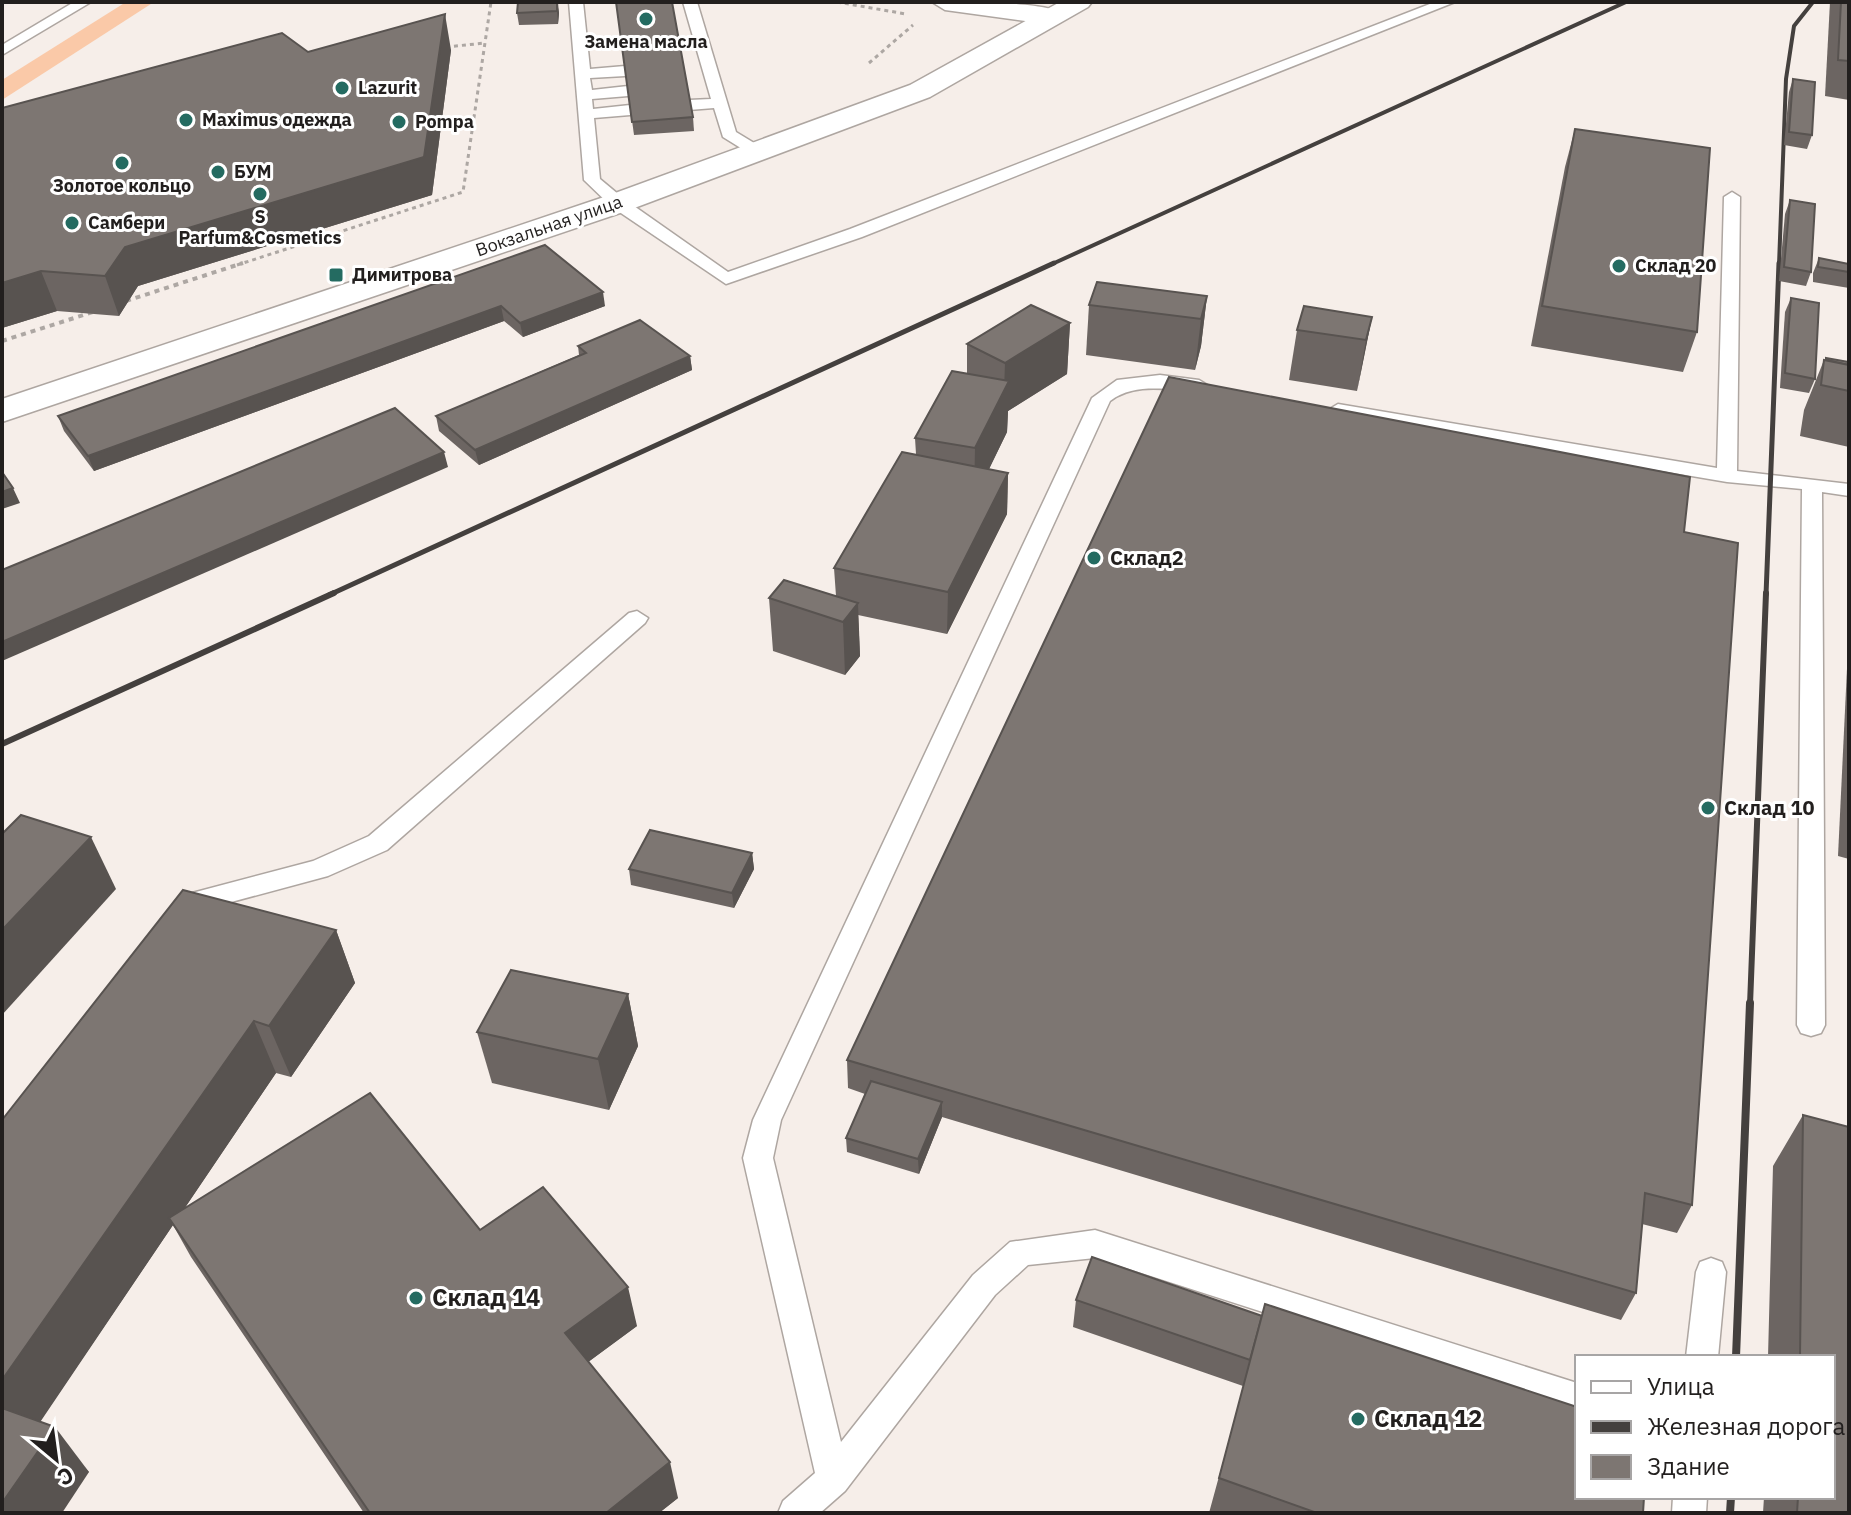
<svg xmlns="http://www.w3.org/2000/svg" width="1851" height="1515" font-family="'IBM Plex Sans',sans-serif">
  <rect width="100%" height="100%" fill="#f6eee9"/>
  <path fill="#fac9a8" d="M126,2H154L2,100V80Z"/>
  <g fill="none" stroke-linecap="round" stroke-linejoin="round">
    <g stroke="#aea6a1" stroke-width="3">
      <g id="service">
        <path d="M74,2H91L2,55V45Z"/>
        <path d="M569,2H583L590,69L625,66L633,71L625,76L590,78L592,90L628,86L636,91L628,96L592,99L593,109L630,105L638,110L630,115L594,118L600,179L624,199L728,272L850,229L1435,2H1455L862,237L726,284L612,207L584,180Z"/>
        <path d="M683,2H697L736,132L764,149V155H752L723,137L714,108L689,110L681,105L689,100L711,99Z"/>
        <path d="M1732,192L1740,197L1737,471L1849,484V496L1822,492L1825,1025L1821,1033L1811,1036L1801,1033L1797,1025L1802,489L1727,482L1338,416L1328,410L1338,404L1717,468L1724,197Z"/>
        <path d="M1160,375L1199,380L1209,386C1195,400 1144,375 1110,401L781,1120L773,1158L841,1442L973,1275L1010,1242L1095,1230L1577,1383V1413L1095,1258L1028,1265L995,1295L845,1491L820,1513H778L783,1501L815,1473L743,1158L753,1120L1092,398L1117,380Z"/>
        <path d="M637,611L648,618L645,623L387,850L328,876L209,908L183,923L174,920L170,913L192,893L313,861L369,836L629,613Z"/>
        <path d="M1711,1258L1722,1262L1726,1272L1718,1357H1686L1696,1272L1700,1262Z"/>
        <path d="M1673,1497H1707L1706,1513H1672Z"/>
      </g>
    </g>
    <g stroke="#aea6a1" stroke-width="3">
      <path id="minor" d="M932,2C957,2 1055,0 1068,17L1055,25L945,10Z"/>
    </g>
    <g stroke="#aea6a1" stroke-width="3">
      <path id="tertiary" d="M1060,2H1092L1088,7L930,97L629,210L2,422V399L607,196L910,85Z"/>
    </g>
    <g stroke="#ada7a3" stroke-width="3" stroke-dasharray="4 4" stroke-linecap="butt">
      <path d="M837,2L906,14"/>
      <path d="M446,47L485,43"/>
      <path d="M869,63L913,25"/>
      <path d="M237,265L463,192L491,2"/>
    </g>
    <g stroke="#ada7a3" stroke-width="4" stroke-dasharray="5 5" stroke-linecap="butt">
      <path d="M126,301L243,263"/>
      <path d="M2,341L93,312"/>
    </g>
    <use href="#service" fill="#fff" fill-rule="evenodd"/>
    <use href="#minor" fill="#fff" fill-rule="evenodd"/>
    <use href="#tertiary" fill="#fff" fill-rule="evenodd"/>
    <g stroke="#44403e" stroke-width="4">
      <path d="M1050,265L1626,2"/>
      <path d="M1779,265L1786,79L1794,26L1813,2"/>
    </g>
    <g stroke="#44403e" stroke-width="5">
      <path d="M329,595L1054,263"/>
      <path d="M1766,595L1779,263"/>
    </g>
    <g stroke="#44403e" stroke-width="6">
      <path d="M2,744L334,593"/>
      <path d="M1750,1005L1766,593"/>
    </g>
    <g stroke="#44403e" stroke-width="8">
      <path d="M1736,1357L1750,1003"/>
      <path d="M1730,1513L1731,1497"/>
    </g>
  </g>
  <g fill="#6c6562">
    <path d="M558,2L559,13L558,24L519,25L517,13Z"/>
    <path d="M616,2L693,117L694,131L634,135Z"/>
    <path d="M1830,2H1849V100L1825,96Z"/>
    <path d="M451,50L432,195L138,286L119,316L57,311L2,328V108L308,52Z"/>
    <path d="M1793,79L1812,135L1807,149L1784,145L1789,92Z"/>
    <path d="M1575,129L1697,332L1683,372L1531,346L1565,167Z"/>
    <path d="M1790,200L1811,272L1806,286L1779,281L1785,214Z"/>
    <path d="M545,245L605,306L523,337L504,321L94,471L64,431L58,416Z"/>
    <path d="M1819,258L1849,264V288L1813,282V273Z"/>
    <path d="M1207,296L1201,346L1195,370L1086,355L1089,305Z"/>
    <path d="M1791,298L1815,379L1809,393L1780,388L1785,312Z"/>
    <path d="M1372,317L1357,391L1289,380L1297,330Z"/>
    <path d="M1070,323L1067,374L1008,411L1007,432L989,469L1008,473L1007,514L947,634L858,615L860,656L845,675L773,651L769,598L836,596L834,568L916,454L915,438L967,374V344Z"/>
    <path d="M578,346L690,356L692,370L479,465L439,431L436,416L579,355Z"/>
    <path d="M1824,360L1849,362V447L1800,436L1804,410Z"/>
    <path d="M1684,532L1692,1205L1677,1233L1642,1224L1636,1293L1621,1320L942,1117L919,1174L847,1152L846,1138L865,1094L848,1088L847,1060Z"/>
    <path d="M1849,627V859L1838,856Z"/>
    <path d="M752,853L754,869L734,908L631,885L629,869Z"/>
    <path d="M336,930L355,983L291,1077L276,1073L184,1209L480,1230L637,1326L588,1362L678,1498L659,1513H364L191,1257L173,1225L40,1421L89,1472L2,1513V1120Z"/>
    <path d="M628,994L638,1046L609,1110L492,1083L477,1032Z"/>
    <path d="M1803,1115L1849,1127V1513H1763L1764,1497H1833V1357H1768L1773,1166Z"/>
    <path d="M1092,1257L1643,1513H1209L1248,1370L1243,1386L1073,1327L1076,1300Z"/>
  </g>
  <g fill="#585350">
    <path d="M557,2L559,13L558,24L557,11Z"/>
    <path d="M445,14L451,50L432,195L138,286L119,316L105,276L125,247Z"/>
    <path d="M41,271L57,311L2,328V283Z"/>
    <path d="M603,292L605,306L523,337L520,323Z"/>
    <path d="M1207,296L1201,346L1195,370L1201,319Z"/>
    <path d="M501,306L504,321L94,471L88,456Z"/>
    <path d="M1372,317L1362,367L1357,391L1366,340Z"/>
    <path d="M1070,323L1067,374L1008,411L1007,432L974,500L975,448L1004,391L1005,363Z"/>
    <path d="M690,356L692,370L479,465L475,450Z"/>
    <path d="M444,452L448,467L2,661V642Z"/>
    <path d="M1008,473L1007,514L947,634L948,592Z"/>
    <path d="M13,488L20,503L2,509V492Z"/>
    <path d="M858,603L860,656L845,675L843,622Z"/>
    <path d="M91,837L116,889L2,1015V930Z"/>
    <path d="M752,853L754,869L734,908L732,893Z"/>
    <path d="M336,930L355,983L291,1077L269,1026Z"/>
    <path d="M628,994L638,1046L609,1110L598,1059Z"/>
    <path d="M254,1021L276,1073L174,1224L169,1218L173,1225L22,1449L2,1423V1380Z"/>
    <path d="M942,1102V1117L919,1174L918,1159Z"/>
    <path d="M628,1287L637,1326L576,1371L565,1333Z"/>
    <path d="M55,1427L89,1472L62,1513H2V1503Z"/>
    <path d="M670,1462L678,1498L659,1513H606Z"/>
  </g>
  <g fill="#7d7672" stroke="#585350" stroke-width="2">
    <path d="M518,2H557V11L517,13Z"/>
    <path d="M616,2H672L693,117L632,122Z"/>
    <path d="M1841,2H1849V61L1838,60Z"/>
    <path d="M445,14L424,157L125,247L105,276L41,271L2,283V108L282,33L308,52Z"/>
    <path d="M1793,79L1815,82L1812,135L1789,132Z"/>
    <path d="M1575,129L1710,148L1697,332L1542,306Z"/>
    <path d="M1790,200L1815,204L1811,272L1784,267Z"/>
    <path d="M545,245L603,292L520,323L501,306L88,456L58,416Z"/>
    <path d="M1819,258L1849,264V272L1818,267Z"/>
    <path d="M1097,282L1207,296L1201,319L1089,305Z"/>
    <path d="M1791,298L1819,303L1815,379L1785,373Z"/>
    <path d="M1031,305L1070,323L1005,363L967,344Z"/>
    <path d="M1304,306L1372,317L1366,340L1297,330Z"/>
    <path d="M640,320L690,356L475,450L436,416L586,353L578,346Z"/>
    <path d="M1826,358L1849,362V365L1826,360Z"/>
    <path d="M1824,360L1849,365V391L1821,385Z"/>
    <path d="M952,371L1009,381L975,448L915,438Z"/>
    <path d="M1169,377L1690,477L1684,532L1738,543L1692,1205L1645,1193L1636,1293L847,1060Z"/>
    <path d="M395,408L444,452L2,642V570Z"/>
    <path d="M902,452L1008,473L948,592L834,568Z"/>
    <path d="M2,472L13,488L2,492Z"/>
    <path d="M784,580L858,603L843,622L769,598Z"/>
    <path d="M21,815L91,837L2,930V834Z"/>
    <path d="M650,830L752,853L732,893L629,869Z"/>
    <path d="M183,890L336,930L269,1026L254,1021L2,1380V1120Z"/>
    <path d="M511,970L628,994L598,1059L477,1032Z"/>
    <path d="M871,1081L942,1102L918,1159L846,1138Z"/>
    <path d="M370,1093L480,1230L543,1187L628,1287L565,1333L670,1462L606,1513H370L169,1218Z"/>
    <path d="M1803,1115L1849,1127V1513H1797L1798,1497H1833V1357H1800Z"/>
    <path d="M1092,1257L1262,1316L1250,1360L1076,1300Z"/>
    <path d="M1265,1304L1577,1407V1497H1644L1643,1513H1317L1219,1478Z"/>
    <path d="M2,1408L55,1427L2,1503Z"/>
  </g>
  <g fill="#246b61" stroke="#fff" stroke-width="3">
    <circle cx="646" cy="19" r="8"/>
    <circle cx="342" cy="88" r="8"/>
    <circle cx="186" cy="120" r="8"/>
    <circle cx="399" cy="122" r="8"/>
    <circle cx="122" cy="163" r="8"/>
    <circle cx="218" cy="172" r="8"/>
    <circle cx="260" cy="194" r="8"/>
    <circle cx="72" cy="223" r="8"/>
    <circle cx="1619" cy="266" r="8"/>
    <rect x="328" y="267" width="16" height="16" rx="4"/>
    <circle cx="1094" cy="558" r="8"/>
    <circle cx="1708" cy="808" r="8"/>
    <circle cx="416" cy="1298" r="8"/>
    <circle cx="1358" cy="1419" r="8"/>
  </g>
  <g text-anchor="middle" stroke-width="6" stroke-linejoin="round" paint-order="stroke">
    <g font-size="18" font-weight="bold" fill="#221f1e" stroke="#fff" text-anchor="start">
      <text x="646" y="48" text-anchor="middle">Замена масла</text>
      <text x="358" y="94">Lazurit</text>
      <text x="202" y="126">Maximus одежда</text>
      <text x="415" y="128">Pompa</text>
      <text x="234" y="178">БУМ</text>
      <text x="122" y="192" text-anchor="middle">Золотое кольцо</text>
      <text x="260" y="223" text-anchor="middle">S<tspan x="260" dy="21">Parfum&amp;Cosmetics</tspan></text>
      <text x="88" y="229">Самбери</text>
      <text x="1635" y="272">Склад 20</text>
      <text x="352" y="281">Димитрова</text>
    </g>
    <g font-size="18" fill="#221f1e" stroke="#fff">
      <text transform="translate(549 226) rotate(-19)" y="6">Вокзальная улица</text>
    </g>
    <g font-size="20" font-weight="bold" fill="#221f1e" stroke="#fff" text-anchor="start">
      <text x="1110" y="565">Склад2</text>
      <text x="1724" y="815">Склад 10</text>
    </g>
    <g font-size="24" font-weight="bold" fill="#221f1e" stroke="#fff" text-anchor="start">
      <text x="432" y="1306">Склад 14</text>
      <text x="1374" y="1427">Склад 12</text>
    </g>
  </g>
  <rect width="1851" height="1515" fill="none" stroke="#221f1e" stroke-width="8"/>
  <rect x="1575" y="1355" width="260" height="144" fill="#ffffff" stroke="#a7a5a5" stroke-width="2"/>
  <rect x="1591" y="1381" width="40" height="12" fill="#ffffff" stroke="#a7a5a5" stroke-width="2"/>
  <text x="1647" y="1395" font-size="24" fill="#221f1e">Улица</text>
  <rect x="1591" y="1421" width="40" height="12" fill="#44403e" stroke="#a7a5a5" stroke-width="2"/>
  <text x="1647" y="1435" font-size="24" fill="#221f1e">Железная дорога</text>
  <rect x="1591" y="1455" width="40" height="24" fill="#7d7672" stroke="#a7a5a5" stroke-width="2"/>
  <text x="1647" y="1475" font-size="24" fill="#221f1e">Здание</text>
  <g transform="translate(56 1459) rotate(151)" stroke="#ffffff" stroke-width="6" paint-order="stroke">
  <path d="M0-6L14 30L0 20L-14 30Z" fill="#221f1e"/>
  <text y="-12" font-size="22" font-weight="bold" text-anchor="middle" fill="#221f1e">С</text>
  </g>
</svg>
